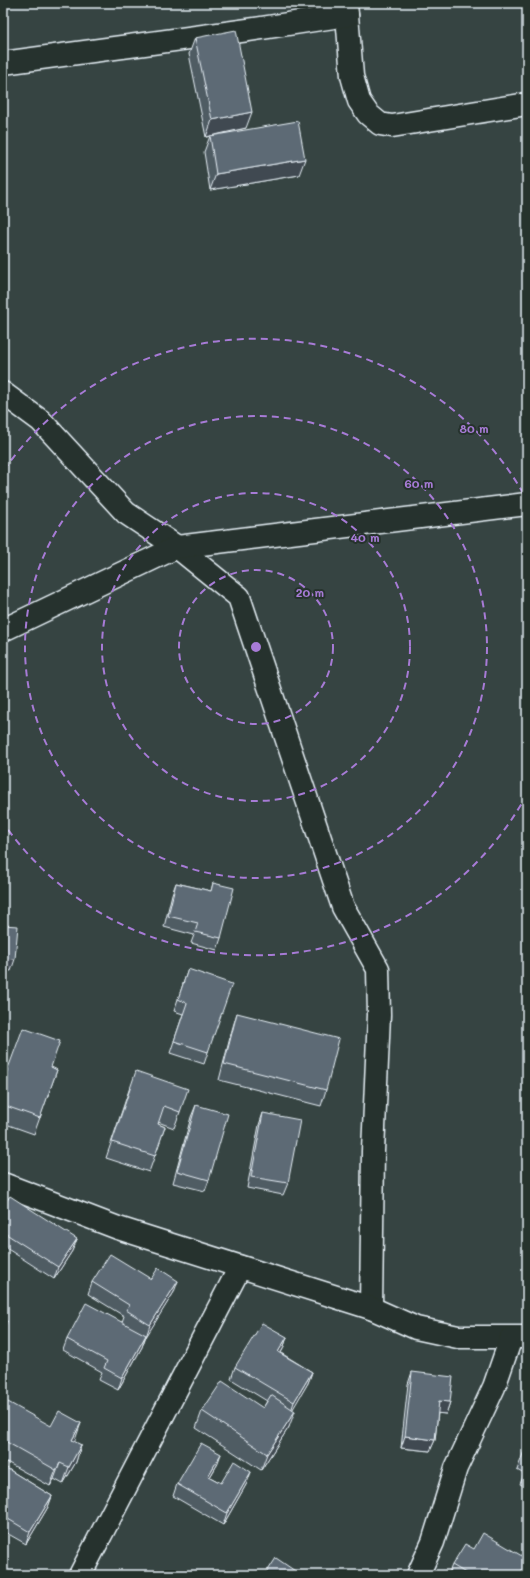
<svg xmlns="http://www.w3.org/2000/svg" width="530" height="1578" font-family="Mali,sans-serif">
  <rect width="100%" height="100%" fill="#364442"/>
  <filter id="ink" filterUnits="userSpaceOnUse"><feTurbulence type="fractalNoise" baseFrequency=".025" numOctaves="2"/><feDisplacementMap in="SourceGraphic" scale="8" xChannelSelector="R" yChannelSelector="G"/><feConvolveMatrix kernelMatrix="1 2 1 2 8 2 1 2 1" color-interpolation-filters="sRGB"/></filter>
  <g filter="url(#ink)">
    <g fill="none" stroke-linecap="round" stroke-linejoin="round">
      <g stroke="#e8f1f8" stroke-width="25">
        <g id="street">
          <path d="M346,3L352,76L359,101L368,114L380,124L392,126L527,104"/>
          <path d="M3,63L248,30L347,15"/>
          <path d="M3,393L41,421L126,513L177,547L239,597L343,907L378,969L379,1015L373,1151L371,1308"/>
          <path d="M3,630L177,547L527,504"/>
          <path d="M3,1184L118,1228L371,1308L416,1328L458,1337H527"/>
          <path d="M80,1575L240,1267"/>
          <path d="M418,1575L433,1542L456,1468L494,1387L511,1338"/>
        </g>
      </g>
      <use href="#street" stroke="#26332d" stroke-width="22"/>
    </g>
    <g fill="#505b64" stroke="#e8f1f8">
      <path d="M195,38L246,128L206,137L189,54Z"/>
      <path d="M210,136L299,175L210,190L204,152Z"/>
      <path d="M176,883L211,891L213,883L221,938L217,950L191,943L194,935L164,927L172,894Z"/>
      <path d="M188,969L208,1052L204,1064L170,1053L183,1014L174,1011Z"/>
      <path d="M237,1013L326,1090L321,1106L219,1080L232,1030Z"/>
      <path d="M51,1067L57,1070L34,1134L3,1123V1082Z"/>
      <path d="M130,1087L180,1112L174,1128L158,1122V1124L165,1127L149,1172L106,1158Z"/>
      <path d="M196,1105L209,1180L205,1191L173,1183L191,1117Z"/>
      <path d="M263,1113L288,1183L283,1195L247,1188L259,1125Z"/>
      <path d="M3,1206L77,1239L72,1251L54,1279L3,1246Z"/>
      <path d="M92,1282L174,1292L146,1336L142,1347L118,1390L99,1380L102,1372L63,1350L67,1339L122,1322L124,1316L88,1294Z"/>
      <path d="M287,1337L283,1349L281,1353L312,1372L308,1383L292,1409L289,1427L261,1470L196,1428L202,1411L263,1408L267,1401L231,1379L235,1367Z"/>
      <path d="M412,1372L450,1402L446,1414L438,1413L435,1440L430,1451L401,1448L408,1384Z"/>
      <path d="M3,1411L75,1440L74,1442L81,1445L76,1462L63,1484L54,1479L50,1486L3,1460Z"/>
      <path d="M527,1447V1488L520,1484L524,1474L517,1470L523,1454Z"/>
      <path d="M217,1465L210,1477L221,1483H247L223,1525L173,1496L177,1484Z"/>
      <path d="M3,1466L52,1496L48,1507L26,1544L3,1531Z"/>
      <path d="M474,1549L527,1575H448L452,1565Z"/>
    </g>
    <g fill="#414a51" stroke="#e8f1f8">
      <path d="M252,112L246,128L206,137L212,120Z"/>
      <path d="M305,159L299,175L210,190L216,174Z"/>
      <path d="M3,958L15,959L11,971L3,970Z"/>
      <path d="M77,1239L72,1251L54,1279L58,1267Z"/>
      <path d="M178,1281L174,1292L146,1337L150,1325Z"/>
      <path d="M7,1321L3,1333V1329Z"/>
      <path d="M146,1335L142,1347L118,1390L122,1378Z"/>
      <path d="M287,1337L283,1349L274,1363L278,1352Z"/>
      <path d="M312,1372L308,1383L290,1414L294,1402Z"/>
      <path d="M439,1401L450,1402L446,1414L435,1413Z"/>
      <path d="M295,1411L289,1427L261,1470L267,1454Z"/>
      <path d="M81,1423L75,1440L66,1457L72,1440Z"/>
      <path d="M405,1436L435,1440L430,1451L401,1448Z"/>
      <path d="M81,1445L76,1462L63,1484L69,1467Z"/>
      <path d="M221,1454L217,1465L204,1487L208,1476Z"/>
      <path d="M60,1463L54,1479L50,1486L56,1470Z"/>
      <path d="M251,1472L247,1483L223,1525L227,1513Z"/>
      <path d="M52,1496L48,1507L26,1544L30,1532Z"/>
    </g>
    <g fill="#5d6a74" stroke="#e8f1f8">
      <path d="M236,30L252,112L212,120L195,38Z"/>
      <path d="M298,121L305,159L216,174L210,136Z"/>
      <path d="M176,883L211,891L213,883L234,888L221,938L195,932L198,923L168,916Z"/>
      <path d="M3,925L18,926L15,959L3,958Z"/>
      <path d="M188,969L232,984L208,1052L174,1041L187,1003L178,999Z"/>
      <path d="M237,1013L339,1039L326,1090L224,1064Z"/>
      <path d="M23,1028L60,1041L51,1067L57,1070L40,1118L3,1105V1082Z"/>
      <path d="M136,1071L188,1089L180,1112L164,1106L158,1124L165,1127L155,1156L112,1142Z"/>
      <path d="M196,1105L228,1114L209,1180L177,1171Z"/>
      <path d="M263,1113L300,1120L288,1183L251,1177Z"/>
      <path d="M10,1196L77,1239L58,1267L3,1232V1206Z"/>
      <path d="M110,1254L151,1279L158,1268L178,1281L150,1325L126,1310L129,1305L92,1282Z"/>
      <path d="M86,1303L146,1335L122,1378L104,1368L107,1361L67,1339Z"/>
      <path d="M3,1319L7,1321L3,1329Z"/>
      <path d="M262,1323L287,1337L278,1352L312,1372L294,1402L235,1367Z"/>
      <path d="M412,1372L453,1377L450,1402L439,1401L435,1440L405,1436Z"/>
      <path d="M222,1381L263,1408L271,1395L295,1411L267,1454L202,1411Z"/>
      <path d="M8,1402L51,1426L59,1411L81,1423L72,1440L81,1445L69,1467L60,1463L56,1470L3,1440V1411Z"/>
      <path d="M201,1443L221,1454L208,1476L221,1483L234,1461L251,1472L227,1513L177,1484Z"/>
      <path d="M527,1447V1456L523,1454Z"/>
      <path d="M3,1466L52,1496L30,1532L3,1516Z"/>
      <path d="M483,1533L527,1559V1575H469L452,1565L465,1544L474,1549Z"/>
      <path d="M276,1558L301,1575H265Z"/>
    </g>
  </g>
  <g fill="none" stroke="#a77bd6" stroke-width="2" stroke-dasharray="7 5">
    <circle cx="256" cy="647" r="77"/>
    <circle cx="256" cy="647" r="154"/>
    <circle cx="256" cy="647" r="231"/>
    <path d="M527 794A308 308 0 0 1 4 824M4 470A308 308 0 0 1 527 500"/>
  </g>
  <circle cx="256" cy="647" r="6" fill="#a77bd6" stroke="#26332d" stroke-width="2"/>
  <g font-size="12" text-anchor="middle" font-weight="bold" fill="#a77bd6" stroke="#26332d" stroke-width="4" stroke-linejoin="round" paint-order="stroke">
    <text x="474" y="433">80 m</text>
    <text x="419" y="488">60 m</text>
    <text x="365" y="542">40 m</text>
    <text x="310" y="597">20 m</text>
  </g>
  <rect width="530" height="1578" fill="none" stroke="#26332d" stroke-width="16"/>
  <rect x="8" y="8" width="514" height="1562" fill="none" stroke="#e8f1f8" stroke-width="1.5" filter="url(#ink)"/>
</svg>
